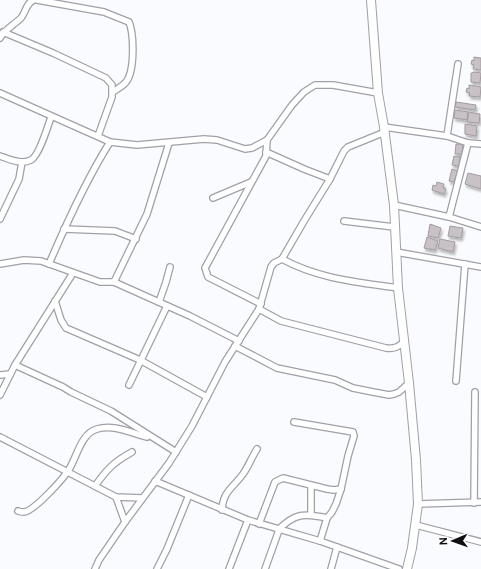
<svg xmlns="http://www.w3.org/2000/svg" width="481" height="569" font-family="Cabin,sans-serif">
	<style>
		.building { fill: #c8c1c6; stroke: #a29ba0; filter: url(#shadow) }
		.lines { fill: none; stroke-linecap: round; stroke-linejoin: round }
		.street-casing { stroke: #9fa1a8; stroke-width: 8 }
		.secondary-casing { stroke: #9fa1a8; stroke-width: 10 }
		.street { stroke: #fff; stroke-width: 5.5 }
		.secondary { stroke: #fff; stroke-width: 8 }
	</style>
	<defs>
		<filter id="shadow"><feDropShadow dx="1.5" dy="3" stdDeviation="1" flood-color="#0004"/></filter>
	</defs>
	<rect width="100%" height="100%" fill="#fafbfe"/>
	<g class="building">
		<polygon points="474,57 481,58 481,70 473,69 474,65 471,64 472,60 474,61"/>
		<polygon points="473,72 481,73 480,83 471,82 471,73 472,73"/>
		<polygon points="469,85 481,87 480,97 469,96 470,93 466,92 467,88 469,89"/>
		<polygon points="456,102 476,105 475,110 455,107"/>
		<polygon points="455,110 468,112 467,120 454,118"/>
		<polygon points="469,112 480,114 479,123 467,122"/>
		<polygon points="465,124 477,126 476,136 465,134"/>
		<polygon points="456,144 463,144 462,154 455,154"/>
		<polygon points="454,156 460,157 459,166 452,165"/>
		<polygon points="452,169 458,171 454,182 449,181"/>
		<polygon points="468,173 481,176 481,189 465,184"/>
		<polygon points="437,182 444,184 443,188 446,189 444,194 432,190 433,185 436,186"/>
		<polygon points="430,224 441,228 438,238 428,236"/>
		<polygon points="450,226 463,228 461,238 448,236"/>
		<polygon points="427,237 438,241 435,250 424,248"/>
		<polygon points="440,239 455,242 453,252 438,248"/>
	</g>
	<g class="lines">
		<g class="street-casing">
			<g id="street">
				<path d="M37,0L104,12L129,22C134,34 135,71 126,82C123,86 117,89 113,92"/>
				<polyline points="3,32 53,53 106,78 112,85 112,97 98,136"/>
				<path d="M0,38C5,29 14,25 21,18C26,12 26,3 34,0"/>
				<polyline points="0,93 110,142 137,145 204,139 217,140 245,149 252,148 267,140 292,105 304,92 315,85 333,85 378,93"/>
				<polyline points="384,127 447,136 468,143 481,144"/>
				<polyline points="447,136 458,64"/>
				<polyline points="266,152 304,169 330,179"/>
				<path d="M0,156C9,159 21,165 31,160C39,156 48,126 51,117"/>
				<polyline points="213,198 251,182"/>
				<polyline points="394,205 449,217 481,227"/>
				<polyline points="449,217 468,143"/>
				<polyline points="0,219 19,179 22,162"/>
				<polyline points="344,221 394,227"/>
				<polyline points="64,229 115,231 136,239"/>
				<polyline points="396,252 481,267"/>
				<path d="M282,259C319,279 357,282 398,288"/>
				<polyline points="0,264 24,260 41,261 100,282 114,282 190,316 239,341"/>
				<path d="M49,264C67,222 86,180 110,142"/>
				<polyline points="114,282 147,214 169,143"/>
				<polyline points="55,301 61,320 66,328 140,360 207,397"/>
				<polyline points="159,302 166,282 170,267"/>
				<polyline points="261,304 208,277 205,268 266,156 267,140"/>
				<path d="M259,309L281,321L386,348C395,349 398,347 405,341"/>
				<polyline points="235,346 277,368 335,380 353,388 373,392 389,395 394,394 399,392 409,383"/>
				<polyline points="15,365 63,387 71,392 111,411 176,452"/>
				<polyline points="0,375 10,374"/>
				<polyline points="456,381 465,264"/>
				<polyline points="129,385 167,306"/>
				<polyline points="0,395 15,365 73,273"/>
				<polyline points="294,422 353,432 354,436 348,456 341,489 336,504 332,512 327,518 320,541"/>
				<polyline points="0,437 116,497 142,498"/>
				<polyline points="155,481 248,520 320,541 399,569"/>
				<path d="M95,486C107,469 114,462 132,452"/>
				<polyline points="116,497 125,522"/>
				<polyline points="474,503 475,392"/>
				<polyline points="418,504 481,502"/>
				<path d="M222,510C223,491 233,488 243,474C248,467 252,457 257,449"/>
				<path d="M18,511C20,512 22,512 24,512C34,511 62,480 68,471C77,458 80,434 97,429C114,424 131,433 147,437"/>
				<polyline points="311,515 311,486"/>
				<polyline points="259,524 275,482 283,478 327,489 334,490 341,489"/>
				<polyline points="416,525 481,542"/>
				<path d="M278,530C295,513 304,513 327,518"/>
				<polyline points="95,569 99,560 125,522 169,463 192,426 225,362 259,309 271,267 274,263 282,259 304,221 330,179 344,151 348,147 385,132"/>
				<polyline points="157,569 167,549 189,495"/>
				<polyline points="229,569 248,520"/>
				<polyline points="265,569 279,530"/>
				<polyline points="331,569 337,547"/>
			</g>
		</g>
		<g class="secondary-casing">
			<polyline id="secondary" points="371,0 378,93 384,127 394,205 398,288 409,383 416,460 418,504 412,548 407,569"/>
		</g>
		<use href="#street" class="street"/>
		<use href="#secondary" class="secondary"/>
	</g>
	<g transform="translate(453 541) rotate(268)" stroke="#ffffff" stroke-width="3" paint-order="stroke">
	<path d="M0-3L7 15L0 10L-7 15Z" fill="#0f0f12"/>
	<text y="-6" font-size="11" font-weight="bold" text-anchor="middle" fill="#0f0f12">N</text>
	</g>
</svg>
